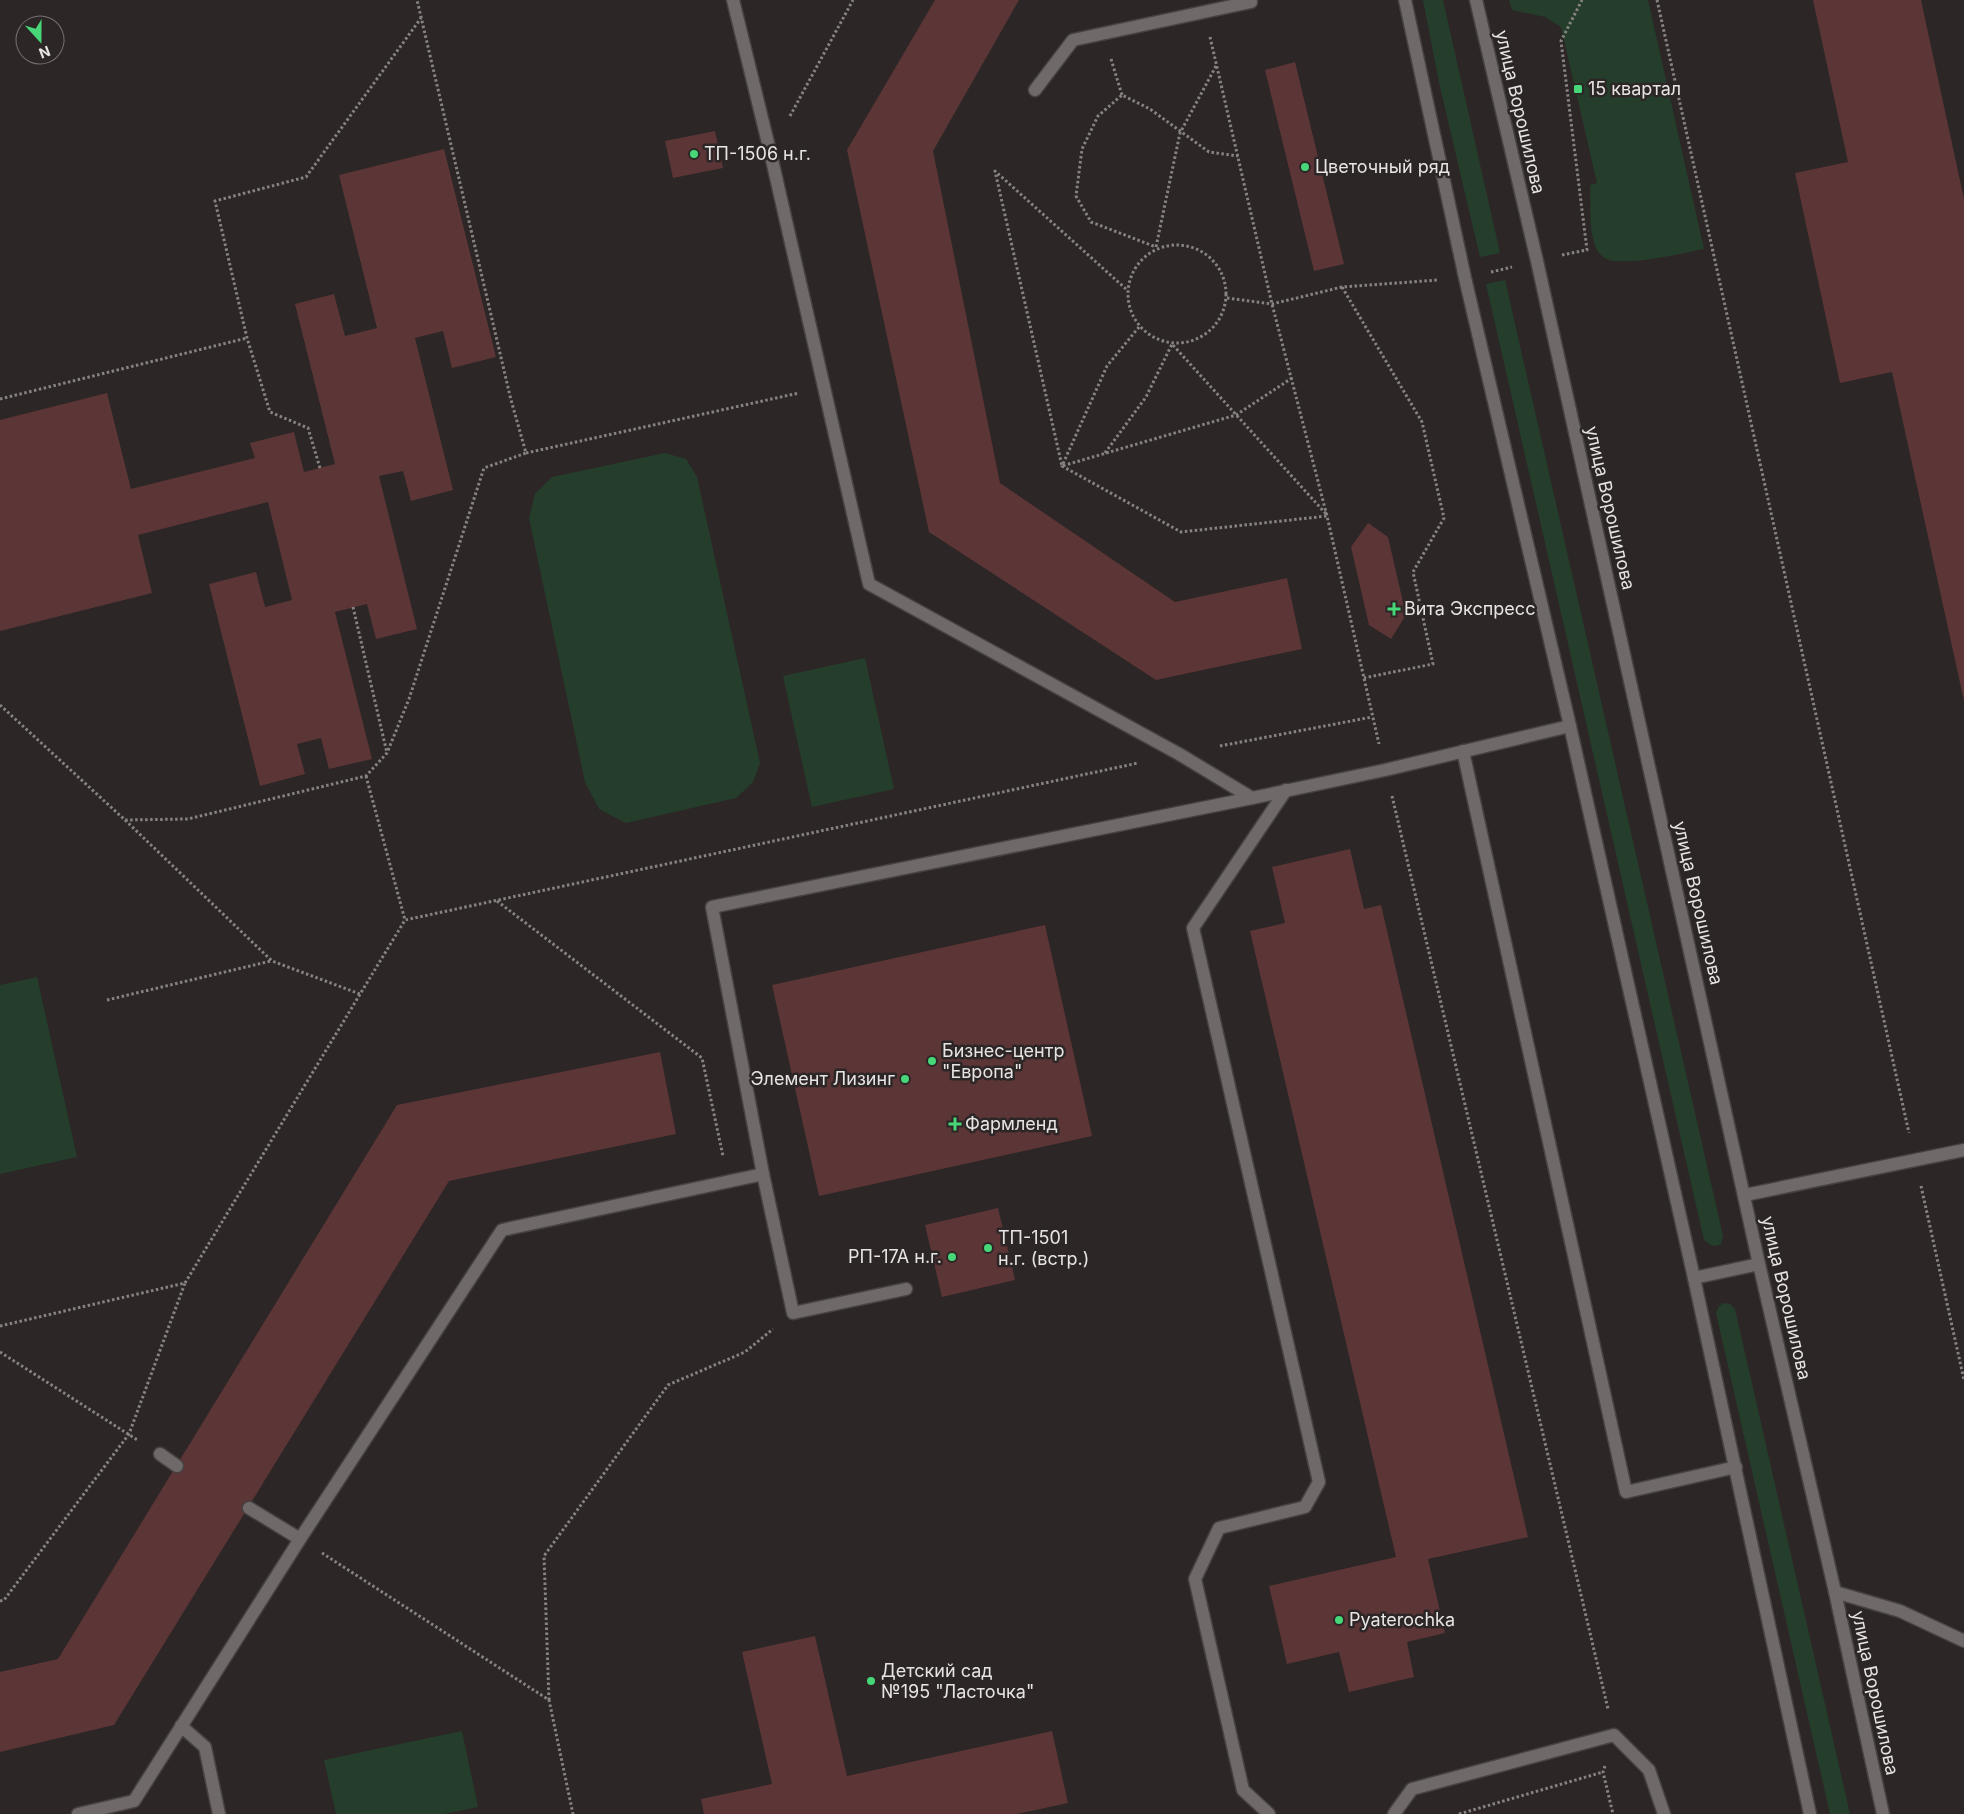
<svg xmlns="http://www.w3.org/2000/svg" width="1964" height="1814" font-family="Inter,sans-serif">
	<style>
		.green { fill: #253e2b }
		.building { fill: #5c3536 }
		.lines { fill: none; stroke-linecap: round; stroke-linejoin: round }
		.service-casing { stroke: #474242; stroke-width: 15 }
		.secondary-casing { stroke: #474242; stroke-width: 15 }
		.path { stroke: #888383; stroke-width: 3; stroke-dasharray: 2.5 2.5; stroke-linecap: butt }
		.service { stroke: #706969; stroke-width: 12 }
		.secondary { stroke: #706969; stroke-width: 12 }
		.poi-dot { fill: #47d779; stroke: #2c2626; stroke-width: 2 }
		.labels { text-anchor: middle; stroke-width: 5; stroke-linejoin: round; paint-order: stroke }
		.poi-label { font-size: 18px; fill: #e8e4e4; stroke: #2c2626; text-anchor: start }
		.street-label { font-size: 18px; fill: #e8e4e4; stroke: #2c2626 }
	</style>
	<rect width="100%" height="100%" fill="#2c2626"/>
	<g class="green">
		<polygon points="1423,0 1443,0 1500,253 1480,257 1440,87"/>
		<path d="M1509,0H1648L1704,249C1678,254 1642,263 1616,261C1608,261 1601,257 1597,250C1588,232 1591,205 1590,185L1597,183L1561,27L1545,17L1512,10Z"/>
		<path d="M1505,280L1723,1236L1721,1244C1713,1248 1710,1245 1704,1240L1486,284Z"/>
		<polygon points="665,453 686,459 697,477 760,763 753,782 736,798 626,823 599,809 585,782 529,518 535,494 552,477"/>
		<polygon points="865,658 894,789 812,807 783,676"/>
		<polygon points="37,977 77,1157 0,1174 0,985"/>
		<polygon points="1724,1303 1730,1304 1735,1309 1850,1814 1830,1814 1716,1313 1719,1306"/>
		<polygon points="462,1731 478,1807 444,1814 336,1814 324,1760"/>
	</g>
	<g class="building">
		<polygon points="935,0 1019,0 933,151 1000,483 1175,602 1287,578 1302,649 1156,680 929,532 847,150"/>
		<polygon points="1813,0 1921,0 1964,199 1964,701 1892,372 1840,383 1795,173 1848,162"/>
		<polygon points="1295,62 1344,264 1314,271 1265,70"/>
		<polygon points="715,131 723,168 673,178 665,141"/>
		<polygon points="444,149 496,357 452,368 443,331 415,338 453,490 411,501 403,471 379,476 417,629 376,639 367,604 335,612 372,759 329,769 321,738 297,744 305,774 260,786 209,584 256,572 265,607 292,600 268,502 138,535 152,593 0,631 0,420 107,393 131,489 255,458 250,443 294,432 304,472 335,464 295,304 334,294 345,336 377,328 339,175"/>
		<polygon points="1368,523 1388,537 1406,615 1391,639 1369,625 1351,547"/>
		<polygon points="1350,849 1364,909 1381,905 1528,1537 1428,1559 1445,1633 1407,1642 1414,1677 1349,1692 1339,1652 1287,1664 1269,1586 1396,1557 1250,931 1285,923 1272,867"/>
		<polygon points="1045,925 1092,1136 819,1196 772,985"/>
		<polygon points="660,1052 676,1134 449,1181 114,1725 0,1752 0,1672 58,1659 397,1105"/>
		<polygon points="998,1208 1015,1280 942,1297 925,1225"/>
		<polygon points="815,1636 847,1776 1052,1731 1068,1803 1017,1814 704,1814 701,1799 772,1784 742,1652"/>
	</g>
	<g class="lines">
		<g class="service-casing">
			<g id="service">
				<polyline points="733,0 770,151 869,584 1179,754 1252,798"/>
				<polyline points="1035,90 1073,40 1251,2"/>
				<polyline points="1463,751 1626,1492 1736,1467"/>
				<polyline points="763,1174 793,1313 906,1289"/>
				<polyline points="1745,1195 1964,1150"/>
				<polyline points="160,1454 177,1466"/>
				<polyline points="249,1508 300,1539"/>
				<polyline points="1835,1592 1900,1611 1964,1641"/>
				<polyline points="181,1726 205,1747 219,1814"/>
				<polyline points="78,1814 134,1801 300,1539 502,1230 763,1174 712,907 1252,798 1385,770 1570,726"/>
				<polyline points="1269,1814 1243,1790 1195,1579 1219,1528 1305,1507 1319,1482 1193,928 1286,790"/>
				<polyline points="1394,1814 1412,1789 1614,1735 1649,1770 1664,1814"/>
			</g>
		</g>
		<g class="secondary-casing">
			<g id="secondary">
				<polyline points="1405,0 1465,278 1570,726 1694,1278 1810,1814"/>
				<polyline points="1476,0 1537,261 1759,1264 1835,1592 1883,1814"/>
				<polyline points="1694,1278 1759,1264"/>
			</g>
		</g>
		<g class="path">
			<polyline points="1657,0 1909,1133"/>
			<polyline points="1210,37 1272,304 1327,516 1379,744"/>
			<polyline points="1111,59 1122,95"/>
			<polyline points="1216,66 1180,133 1156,247 1091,222 1076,196 1082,149 1098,116 1122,95 1150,109 1209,152 1238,156"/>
			<polyline points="790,116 853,0"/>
			<circle cx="1177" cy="294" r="49"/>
			<polyline points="1562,255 1587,250 1561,41 1582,0"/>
			<polyline points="1491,272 1512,267"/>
			<polyline points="1342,287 1422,422 1444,518 1413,572 1433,664 1364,678"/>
			<polyline points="1126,289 995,171 1062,466 1236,415 1292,378"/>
			<polyline points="1227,298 1272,304 1342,287 1438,280"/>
			<polyline points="1139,327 1107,366 1062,466 1181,532 1327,516"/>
			<polyline points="0,399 247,338"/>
			<polyline points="526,453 799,393"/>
			<polyline points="1105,453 1146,397 1172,344 1327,515"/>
			<polyline points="320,468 308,428 270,412 247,338 215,201 306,177 421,18"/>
			<polyline points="353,607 387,753"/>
			<polyline points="0,705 125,820 188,819 366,776 387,753 409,699 484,468 526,453 511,400 417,0"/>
			<polyline points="1220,746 1372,717"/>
			<polyline points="366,776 405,920"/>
			<polyline points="1392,796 1608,1709"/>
			<polyline points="125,820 272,961 360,994"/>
			<polyline points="497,901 702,1058 723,1156"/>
			<polyline points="107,1000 271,961"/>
			<polyline points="1921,1186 1964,1380"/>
			<polyline points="0,1326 185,1283 405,920 1138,763"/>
			<polyline points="0,1352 139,1441"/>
			<polyline points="322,1553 549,1700 573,1814"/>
			<polyline points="0,1601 4,1600 129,1434 185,1283"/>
			<polyline points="549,1700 544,1556 668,1385 745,1352 773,1329"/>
			<polyline points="1605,1766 1603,1772 1613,1814"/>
			<polyline points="1459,1814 1603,1772"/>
		</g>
		<use href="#service" class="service"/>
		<use href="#secondary" class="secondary"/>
	</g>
	<g class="poi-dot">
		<rect x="1573" y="84" width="10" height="10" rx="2.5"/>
		<circle cx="694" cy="154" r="5"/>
		<circle cx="1305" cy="167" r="5"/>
		<path d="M1391.5 601.5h5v5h5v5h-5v5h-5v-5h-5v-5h5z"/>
		<circle cx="932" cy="1061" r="5"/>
		<circle cx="905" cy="1079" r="5"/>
		<path d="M952.5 1116.5h5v5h5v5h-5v5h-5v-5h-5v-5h5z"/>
		<circle cx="988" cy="1248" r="5"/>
		<circle cx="952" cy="1257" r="5"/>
		<circle cx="1339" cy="1620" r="5"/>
		<circle cx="871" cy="1681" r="5"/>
	</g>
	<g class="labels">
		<g class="poi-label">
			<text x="1588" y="95">15 квартал</text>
			<text x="704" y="160">ТП-1506 н.г.</text>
			<text x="1315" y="173">Цветочный ряд</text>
			<text x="1404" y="615">Вита Экспресс</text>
			<text x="942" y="1057">Бизнес-центр<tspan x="942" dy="21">"Европа"</tspan></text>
			<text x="895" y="1085" text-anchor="end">Элемент Лизинг</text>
			<text x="965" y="1130">Фармленд</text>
			<text x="998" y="1244">ТП-1501<tspan x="998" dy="21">н.г. (встр.)</tspan></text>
			<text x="942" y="1263" text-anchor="end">РП-17А н.г.</text>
			<text x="1349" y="1626">Pyaterochka</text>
			<text x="881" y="1677">Детский сад<tspan x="881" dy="21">№195 "Ласточка"</tspan></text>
		</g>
		<g class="street-label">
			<text transform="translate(1520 112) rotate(77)" y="6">улица Ворошилова</text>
			<text transform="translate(1610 508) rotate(77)" y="6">улица Ворошилова</text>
			<text transform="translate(1698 903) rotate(77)" y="6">улица Ворошилова</text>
			<text transform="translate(1786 1298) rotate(77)" y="6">улица Ворошилова</text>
			<text transform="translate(1875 1693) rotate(78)" y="6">улица Ворошилова</text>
		</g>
	</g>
	<g transform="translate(40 40) rotate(159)"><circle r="24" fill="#2c2626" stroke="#777272"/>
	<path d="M0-4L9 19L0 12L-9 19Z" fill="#47d779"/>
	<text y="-8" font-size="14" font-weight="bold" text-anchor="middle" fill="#e8e4e4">N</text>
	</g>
</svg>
